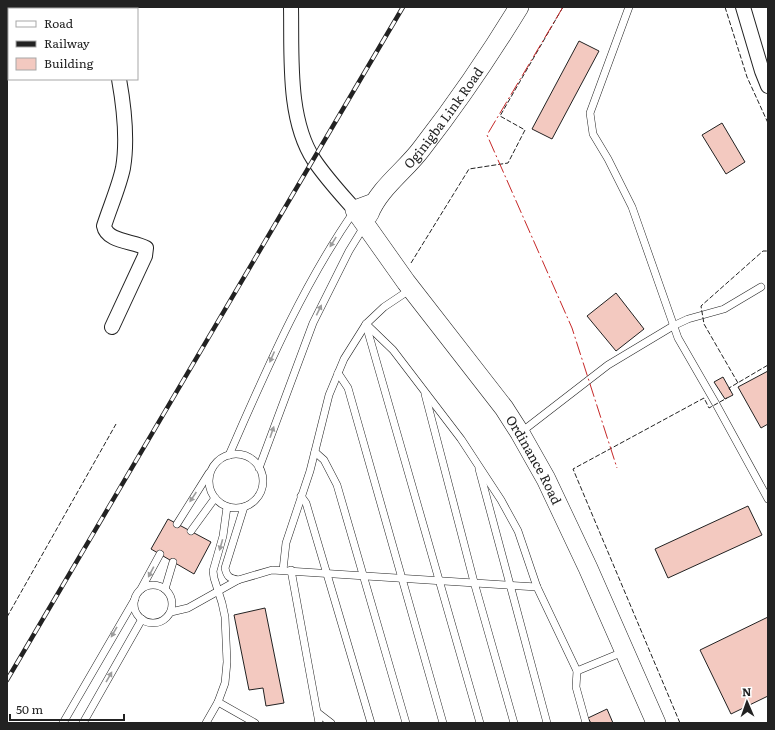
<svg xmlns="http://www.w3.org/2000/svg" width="775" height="730" font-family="Literata,serif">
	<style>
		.building { fill: #f3c9c0; stroke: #222 }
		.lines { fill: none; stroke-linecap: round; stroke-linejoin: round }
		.lane-casing { stroke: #222; stroke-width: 8 }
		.street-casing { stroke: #222; stroke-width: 16 }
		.secondary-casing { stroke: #222; stroke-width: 20 }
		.lane { stroke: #fff; stroke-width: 7 }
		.street { stroke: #fff; stroke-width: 14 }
		.secondary { stroke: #fff; stroke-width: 19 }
		.rail-casing { stroke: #222; stroke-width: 4.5 }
		.rail { stroke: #fff; stroke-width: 3; stroke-dasharray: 9; stroke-linecap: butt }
		.fence { stroke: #222; stroke-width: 1; stroke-dasharray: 5 2; stroke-linecap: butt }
		.power { stroke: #c62828; stroke-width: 1; stroke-dasharray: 14 3 2 3; stroke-linecap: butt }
		.oneway { fill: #9c9c9c }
		.labels { text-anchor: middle; stroke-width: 3; stroke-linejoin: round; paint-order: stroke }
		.street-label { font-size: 13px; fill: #222; stroke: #fff }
	</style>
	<rect width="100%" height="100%" fill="#fff"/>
	<g class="building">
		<polygon points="579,41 599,51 552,139 532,129"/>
		<polygon points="722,123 745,162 726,174 702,135"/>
		<polygon points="616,293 644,329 616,351 587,316"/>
		<polygon points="768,371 768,424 761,428 738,387"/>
		<polygon points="723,377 733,395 725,399 714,382"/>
		<polygon points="748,506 762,535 668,578 655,549"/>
		<polygon points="168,519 211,542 194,574 151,549"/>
		<polygon points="265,608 284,703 266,706 263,688 249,690 234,615"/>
		<polygon points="768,617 768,696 731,714 700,650"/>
		<polygon points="607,709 613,723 591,723 588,718"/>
	</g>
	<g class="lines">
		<g class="lane-casing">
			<g id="lane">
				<polyline points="629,7 590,113 593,134 608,159 632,207 678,338 716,404 768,499"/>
				<polyline points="366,324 393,350 461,439 501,500 518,531 537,587 577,671 576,687 586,723"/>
				<polyline points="366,325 480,723"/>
				<polyline points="338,373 348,388 443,723"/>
				<polyline points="425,394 474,582 514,723"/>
				<polyline points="520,433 608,365 673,326 688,319 724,309 761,287"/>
				<polyline points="315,452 324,460 337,485 406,723"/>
				<circle cx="236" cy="481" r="27"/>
				<path d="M229,455C266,371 302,286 355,210"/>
				<polyline points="259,468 313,323 349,251 365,225"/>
				<polyline points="479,469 547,723"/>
				<polyline points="301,496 306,503 371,723"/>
				<polyline points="177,524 209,473"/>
				<polyline points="191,531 215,498"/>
				<polyline points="283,570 286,543 310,471 329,395 344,359 366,324 384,307 411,289"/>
				<polyline points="291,570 319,723"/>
				<path d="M238,580C229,578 227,577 225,568L244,507"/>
				<circle cx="153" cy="604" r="19"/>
				<polyline points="141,589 160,554"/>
				<polyline points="165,589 173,562"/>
				<polyline points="171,612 188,608 238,580 272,570 537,587"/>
				<polyline points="577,671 623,652"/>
				<polyline points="218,702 255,723"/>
				<polyline points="318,713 331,723"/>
				<polyline points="63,723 135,599"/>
				<polyline points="83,723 142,619"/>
				<polyline points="206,723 218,702 225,683 227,662 225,617 222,603 214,578 213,571 223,536 227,507"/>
			</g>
		</g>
		<g class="street-casing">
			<g id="street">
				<polyline points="107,7 107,9"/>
				<path d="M291,7C292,55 287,119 314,160C326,178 341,194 355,210"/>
				<polyline points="743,7 762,71 768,86"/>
				<path d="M112,327L145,256L146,248C134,241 107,242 104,226C110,207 119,187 123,168C128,139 124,107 119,79"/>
			</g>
		</g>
		<g class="secondary-casing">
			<g id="secondary">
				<path id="s1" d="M374,203L355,210L406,282L504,408L520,433L546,479L588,568L656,723"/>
				<path id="s2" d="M369,214C379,188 406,170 422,148C457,103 489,56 519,7"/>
			</g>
		</g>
		<use href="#lane" class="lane"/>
		<use href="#street" class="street"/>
		<use href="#secondary" class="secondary"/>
		<g class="rail-casing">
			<polyline id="rail" points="7,680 403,7"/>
		</g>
		<use href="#rail" class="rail"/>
		<g class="fence">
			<polyline points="725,7 747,77 768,123"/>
			<polyline points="411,263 469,169 508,163 525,130 500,116 563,7"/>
			<polyline points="738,383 704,324 701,306 763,251 768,251"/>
			<polyline points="730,390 729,388 768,365"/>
			<polyline points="7,617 116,424"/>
			<polyline points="680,723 573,469 704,398 709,408 727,398"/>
		</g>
		<polyline class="power" points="563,7 487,135 572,328 617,468"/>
	</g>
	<defs><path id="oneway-solid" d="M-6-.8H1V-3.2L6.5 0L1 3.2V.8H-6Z"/></defs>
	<g class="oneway">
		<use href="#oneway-solid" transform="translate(333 242) rotate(122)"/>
		<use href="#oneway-solid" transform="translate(319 310) rotate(-64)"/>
		<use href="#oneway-solid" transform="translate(272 357) rotate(114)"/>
		<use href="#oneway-solid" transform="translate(272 432) rotate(-71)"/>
		<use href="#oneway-solid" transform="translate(193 497) rotate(124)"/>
		<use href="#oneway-solid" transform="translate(221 545) rotate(106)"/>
		<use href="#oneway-solid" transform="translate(151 572) rotate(118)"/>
		<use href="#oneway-solid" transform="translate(114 632) rotate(120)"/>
		<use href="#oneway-solid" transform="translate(109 677) rotate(-60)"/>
	</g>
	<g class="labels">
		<g class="street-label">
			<text dy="5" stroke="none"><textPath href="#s2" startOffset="122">Oginigba Link Road</textPath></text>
			<text dy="5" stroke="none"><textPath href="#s1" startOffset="328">Ordinance Road</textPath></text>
		</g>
	</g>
	<rect width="775" height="730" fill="none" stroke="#222222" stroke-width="16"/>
	<rect x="8" y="8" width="130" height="72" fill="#ffffff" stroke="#a7a7a7"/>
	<rect x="16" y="21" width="20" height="6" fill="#ffffff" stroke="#a7a7a7"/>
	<text x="44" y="28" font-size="12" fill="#222222">Road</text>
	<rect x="16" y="41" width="20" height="6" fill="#222222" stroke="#a7a7a7"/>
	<text x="44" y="48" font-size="12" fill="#222222">Railway</text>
	<rect x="16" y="58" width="20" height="12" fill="#f3c9c0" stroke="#a7a7a7"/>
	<text x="44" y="68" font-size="12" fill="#222222">Building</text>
	<g transform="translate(747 702) rotate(358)" stroke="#ffffff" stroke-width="3" paint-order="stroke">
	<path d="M0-3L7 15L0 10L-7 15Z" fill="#222222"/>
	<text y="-6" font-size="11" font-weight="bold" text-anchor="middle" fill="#222222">N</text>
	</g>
	<path d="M10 714v6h114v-6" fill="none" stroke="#222222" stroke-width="2"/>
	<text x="16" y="714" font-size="12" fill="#222222" stroke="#ffffff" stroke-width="3" paint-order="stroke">50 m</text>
</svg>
